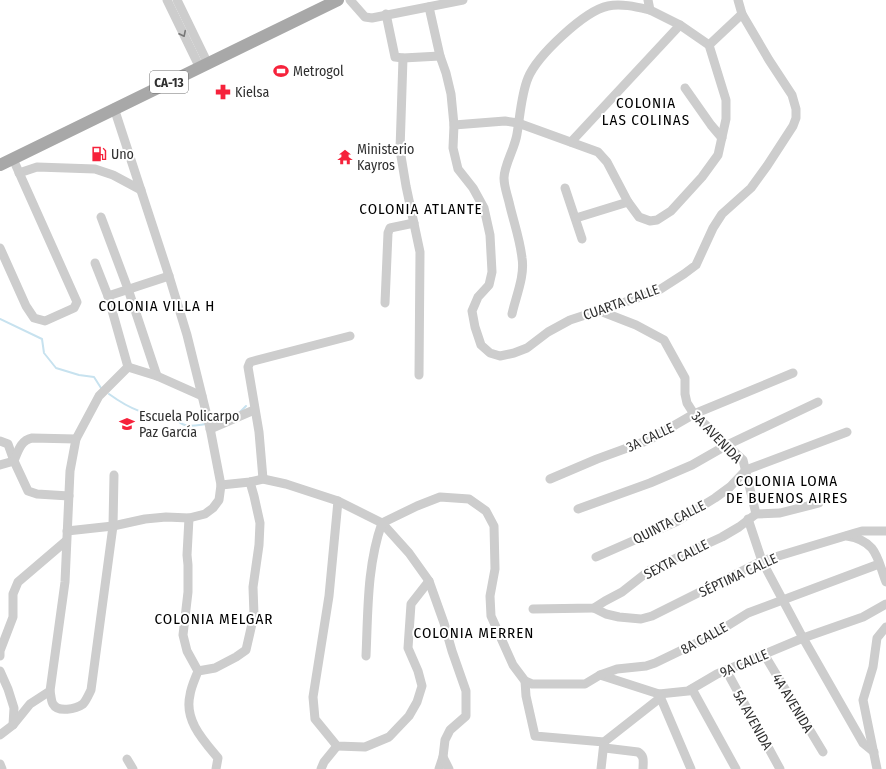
<svg xmlns="http://www.w3.org/2000/svg" width="886" height="769" font-family="'Fira Sans Condensed',sans-serif">
	<style>
		.lines { fill: none; stroke-linecap: round; stroke-linejoin: round }
		.stream { stroke: #c7e2ef; stroke-width: 2 }
		.minor { stroke: #cdcdcd; stroke-width: 9 }
		.major { stroke: #a8a8a8; stroke-width: 12 }
		.oneway { stroke: #777 }
		.labels { text-anchor: middle; stroke-width: 4; stroke-linejoin: round; paint-order: stroke }
		.shield { fill: #fff; stroke: #6e6e6e; stroke-width: 1 }
		.shield-label { font-size: 13px; font-weight: bold; fill: #303030 }
		.poi-label { font-size: 14px; fill: #303030; stroke: #fff; text-anchor: start }
		.street-label { font-size: 14px; fill: #303030; stroke: #fff }
		.neighbourhood-label { font-size: 15px; letter-spacing: 1px; fill: #000; stroke: #fff }
	</style>
	<rect width="100%" height="100%" fill="#fff"/>
	<g class="lines">
		<g class="stream">
			<polyline points="0,319 42,339 44,353 56,368 79,375 94,377 101,388"/>
			<path d="M109,394C131,410 147,416 174,417C184,429 192,426 206,424"/>
			<polyline points="240,412 246,406"/>
		</g>
		<g class="minor">
			<polyline points="167,0 200,68"/>
			<polyline points="177,0 208,64"/>
			<polyline points="350,0 365,17 372,18 463,0"/>
			<polyline points="429,7 440,56 446,73 451,94 454,125 453,148 458,169 473,188 484,208 490,235 492,272 489,285 478,297 472,311 475,327 481,345 490,353 500,356 514,353 527,348 548,332 570,320 656,292 684,274 696,265 713,228 722,214 751,188 767,166 793,126 796,118 796,109 792,95 769,60 742,14 738,0"/>
			<polyline points="386,14 395,57 403,58 440,56"/>
			<polyline points="709,45 742,14"/>
			<polyline points="403,58 400,150 406,186 420,252 419,375"/>
			<polyline points="685,88 711,125 722,138"/>
			<polyline points="454,125 505,121 518,123 598,152 607,162 628,202 639,217 650,221 657,220 671,211 702,177 718,155 726,119 726,100 709,45 680,25 650,10 648,0"/>
			<polyline points="571,142 680,25"/>
			<polyline points="19,173 37,167 95,169 113,175 141,190"/>
			<polyline points="565,188 582,239"/>
			<polyline points="101,217 128,289 157,376"/>
			<polyline points="576,218 628,202"/>
			<polyline points="0,248 26,306 34,318 45,321 74,308 77,302 13,159"/>
			<polyline points="95,263 108,296 128,367"/>
			<polyline points="108,296 169,276"/>
			<polyline points="385,303 388,233 390,228 414,223"/>
			<polyline points="600,311 636,325 664,340 685,378 685,394 687,403 694,414 743,460 756,514"/>
			<path d="M512,314C516,296 525,276 522,258C520,239 513,220 509,202C507,194 504,186 504,178C504,165 515,148 517,134C520,117 521,95 528,78C537,56 584,11 608,6C621,3 637,7 650,10"/>
			<polyline points="128,367 157,376 202,396"/>
			<polyline points="210,429 254,410"/>
			<polyline points="0,441 8,444 14,461 28,491 37,494 69,496"/>
			<path d="M0,465L14,461C18,451 21,440 32,438L76,439"/>
			<polyline points="263,479 259,432 248,367 250,362 350,336"/>
			<polyline points="550,479 597,459 649,440 694,414 793,373"/>
			<polyline points="221,485 250,482 263,479 286,484 338,501 382,523 409,553 429,581 444,623 452,651 466,691 466,716 450,730 445,740 443,757 439,769"/>
			<polyline points="338,501 329,596 313,697 315,719 337,746 365,747 389,737 409,716 417,702 422,686 418,671 408,648 411,604 429,581"/>
			<polyline points="578,509 650,483 692,465 727,445 818,402"/>
			<path d="M189,518L187,555L188,565V592L183,635L187,651L198,671C195,679 191,687 190,695C184,720 203,740 218,758L216,769"/>
			<polyline points="748,519 762,561 803,638 863,743 874,752"/>
			<polyline points="67,531 113,526 145,519 166,517 189,518 205,514 213,508 219,500 221,485 210,428 187,335 169,276 114,108"/>
			<path d="M847,536C877,541 877,558 886,582"/>
			<polyline points="596,557 676,522 715,498 730,487 746,470 847,432"/>
			<polyline points="594,608 606,614 619,617 641,619 652,616 762,561 855,533 862,531 886,531"/>
			<polyline points="533,609 594,608 605,601 622,592 650,570 722,537 739,527 756,514 780,513 819,503"/>
			<polyline points="764,654 823,752"/>
			<polyline points="0,656 0,651 13,617 13,594 18,582 66,541"/>
			<path d="M366,656C368,611 367,565 382,523L417,506L440,497L469,499L486,511L494,526L495,569L490,596L491,616L513,665L525,681L526,696L535,736L604,742L660,698"/>
			<polyline points="726,670 780,769"/>
			<polyline points="0,671 8,689 14,708 13,725"/>
			<polyline points="198,671 215,668 236,657 246,650 254,615 253,587 259,545 260,523 254,496 250,482"/>
			<polyline points="600,675 659,694 688,691 717,674 803,638 863,617 886,604"/>
			<polyline points="525,681 532,684 585,684 600,675 617,669 646,666 655,663 711,636 748,613 879,564"/>
			<polyline points="692,689 736,769"/>
			<path d="M50,691C51,695 51,701 53,704C58,713 76,709 83,704C86,701 89,694 91,690L113,526L114,475"/>
			<polyline points="659,694 691,769"/>
			<polyline points="0,735 13,725 30,704 50,691 65,582 70,471 76,439 99,396 128,367"/>
			<path d="M605,748L638,752C645,756 643,762 643,769"/>
			<polyline points="443,757 449,769"/>
			<polyline points="127,759 133,769"/>
			<polyline points="0,764 2,769"/>
			<polyline points="321,769 324,762 337,746"/>
			<polyline points="601,769 604,742"/>
			<polyline points="877,769 863,700 873,667 877,638 886,627"/>
		</g>
		<polyline class="major" points="0,165 338,0"/>
	</g>
	<defs><path id="oneway-chevron" d="M-2-3.5L2.5 0L-2 3.5" fill="none" stroke-width="1.6" stroke-linecap="round" stroke-linejoin="round"/></defs>
	<use class="oneway" href="#oneway-chevron" transform="translate(183 34) rotate(64)"/>
	<defs>
		<g id="stadium-bare" transform="scale(1.2)"><path d="M0-5a6.5 5 0 1 0 0 10a6.5 5 0 1 0 0-10ZM-3.5-1.8h7v3.6h-7Z" fill="#f6223b" stroke="#fff" stroke-width="2.5" paint-order="stroke"/></g>
		<g id="pharmacy-bare" transform="scale(1.2)"><path d="M-2-6h4v4h4v4h-4v4h-4v-4h-4v-4h4Z" fill="#f6223b" stroke="#fff" stroke-width="2.5" paint-order="stroke"/></g>
		<g id="fuel-bare" transform="scale(1.2)"><path d="M-5.5-6h7V0h2V4h1.3V-2.5L3-4.5l.8-.8L6-3V5H2.5V1h-1V6h-7ZM-4.2-4.7v3.2H.2V-4.7Z" fill="#f6223b" stroke="#fff" stroke-width="2.5" paint-order="stroke"/></g>
		<g id="temple-bare" transform="scale(1.2)"><path d="M0-6L5-2H3V0L6.5 2.5H4V6H1.5V3h-3V6H-4V2.5H-6.5L-3 0V-2H-5Z" fill="#f6223b" stroke="#fff" stroke-width="2.5" paint-order="stroke"/></g>
		<g id="school-bare" transform="scale(1.2)"><path d="M0-5L7-2L0 1L-7-2ZM-4 1L0 2.5L4 1V4Q0 6-4 4Z" fill="#f6223b" stroke="#fff" stroke-width="2.5" paint-order="stroke"/></g>
	</defs>
	<g fill-rule="evenodd">
		<use href="#stadium-bare" x="281" y="71"/>
		<use href="#pharmacy-bare" x="223" y="92"/>
		<use href="#fuel-bare" x="99" y="154"/>
		<use href="#temple-bare" x="345" y="157"/>
		<use href="#school-bare" x="127" y="424"/>
	</g>
	<g class="labels">
		<rect class="shield" x="150" y="71" width="38" height="22" rx="3"/>
		<g class="shield-label">
			<text x="169" y="87">CA-13</text>
		</g>
		<g class="poi-label">
			<text x="293" y="76">Metrogol</text>
			<text x="235" y="97">Kielsa</text>
			<text x="357" y="154">Ministerio<tspan x="357" dy="16">Kayros</tspan></text>
			<text x="111" y="159">Uno</text>
			<text x="139" y="421">Escuela Policarpo<tspan x="139" dy="16">Paz García</tspan></text>
		</g>
		<g class="street-label">
			<text transform="translate(621 302) rotate(-20)" y="5">CUARTA CALLE</text>
			<text transform="translate(650 437) rotate(-25)" y="5">3A CALLE</text>
			<text transform="translate(717 437) rotate(46)" y="5">3A AVENIDA</text>
			<text transform="translate(669 522) rotate(-27)" y="5">QUINTA CALLE</text>
			<text transform="translate(676 559) rotate(-27)" y="5">SEXTA CALLE</text>
			<text transform="translate(738 575) rotate(-25)" y="5">SÉPTIMA CALLE</text>
			<text transform="translate(704 638) rotate(-29)" y="5">8A CALLE</text>
			<text transform="translate(744 663) rotate(-23)" y="5">9A CALLE</text>
			<text transform="translate(793 703) rotate(59)" y="5">4A AVENIDA</text>
			<text transform="translate(753 720) rotate(61)" y="5">5A AVENIDA</text>
		</g>
		<g class="neighbourhood-label">
			<text x="646" y="108">COLONIA<tspan x="646" dy="17">LAS COLINAS</tspan></text>
			<text x="421" y="214">COLONIA ATLANTE</text>
			<text x="157" y="311">COLONIA VILLA H</text>
			<text x="787" y="486">COLONIA LOMA<tspan x="787" dy="17">DE BUENOS AIRES</tspan></text>
			<text x="214" y="624">COLONIA MELGAR</text>
			<text x="474" y="638">COLONIA MERREN</text>
		</g>
	</g>
</svg>
